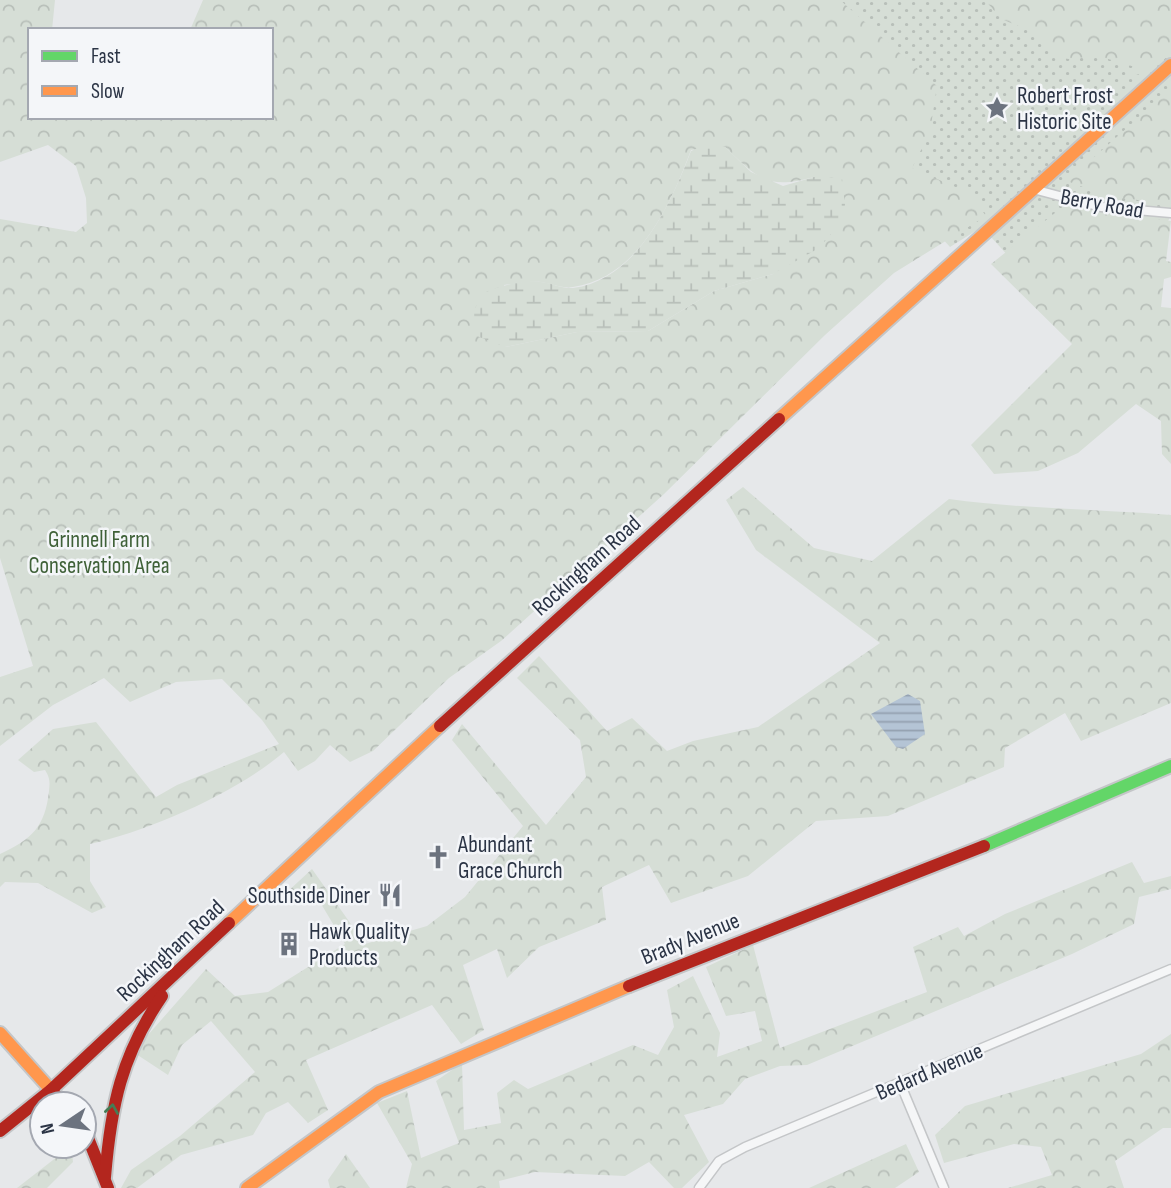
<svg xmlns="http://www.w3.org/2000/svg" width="1171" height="1188" font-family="'Sofia Sans Condensed',sans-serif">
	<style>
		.grass { fill: url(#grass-dots) }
		.forest { fill: url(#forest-crowns); fill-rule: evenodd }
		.wetland { fill: url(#wetland-marsh) }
		.water { fill: url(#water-rules) }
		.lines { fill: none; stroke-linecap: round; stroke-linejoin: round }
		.street-casing { stroke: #c4c6c8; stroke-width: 11 }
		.fast-casing { stroke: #c4c6c8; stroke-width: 16 }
		.slow-casing { stroke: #c4c6c8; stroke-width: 16 }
		.jam-casing { stroke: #c4c6c8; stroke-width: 16 }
		.street { stroke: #f5f6f7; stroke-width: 8 }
		.fast { stroke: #63d668; stroke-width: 12 }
		.slow { stroke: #ff974d; stroke-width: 12 }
		.jam { stroke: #b3261e; stroke-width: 12 }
		.oneway { stroke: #447d55 }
		.labels { text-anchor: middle; stroke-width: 5; stroke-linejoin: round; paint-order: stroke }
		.poi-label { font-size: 23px; fill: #2b3445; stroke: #f4f6f9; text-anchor: start }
		.street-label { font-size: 23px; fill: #2b3445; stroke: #f4f6f9 }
		.park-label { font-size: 23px; fill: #3f6138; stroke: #f4f6f9 }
	</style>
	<defs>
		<pattern id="grass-dots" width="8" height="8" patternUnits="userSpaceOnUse" patternTransform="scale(1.75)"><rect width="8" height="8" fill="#d6ded6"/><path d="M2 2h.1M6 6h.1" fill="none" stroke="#b8bfb9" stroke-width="1.8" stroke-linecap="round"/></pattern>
		<pattern id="forest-crowns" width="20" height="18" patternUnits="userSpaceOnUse" patternTransform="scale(1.75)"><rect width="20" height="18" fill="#d6ded6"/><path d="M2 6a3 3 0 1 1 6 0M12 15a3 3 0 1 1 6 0" fill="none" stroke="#b8bfb9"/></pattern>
		<pattern id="wetland-marsh" width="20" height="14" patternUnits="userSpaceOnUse" patternTransform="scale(1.75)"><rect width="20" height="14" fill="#d6ded6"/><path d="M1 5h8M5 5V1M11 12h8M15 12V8" fill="none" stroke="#b8bfb9"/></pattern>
		<pattern id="water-rules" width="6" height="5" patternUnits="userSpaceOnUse" patternTransform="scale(1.75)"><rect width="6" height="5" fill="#b4c4d5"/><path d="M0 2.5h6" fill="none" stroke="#93a0af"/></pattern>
	</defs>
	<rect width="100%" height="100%" fill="#e6e8ea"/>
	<polygon class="grass" points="724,0 1171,0 1171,215 1142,275 1076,331 982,227 950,247"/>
	<g class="forest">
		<path d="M0,0H55L52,30H30V117H271V30H190L203,0H840L937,86L930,132L912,168L969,193L986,216L894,273L825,335L664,494L501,641L449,678L373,751L350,762L330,745L315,761L298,771L284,752C236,793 151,830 90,844V881L106,907L92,913L38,883L5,882L0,887V854C32,839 45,827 49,791C50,782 50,778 45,770L34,772L18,760L53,729L96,722L156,797L177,785L279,744L262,720L222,679L176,682L130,702L104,678L53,705L0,746V677L33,666L0,558V219L76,232L87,223L86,198L76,166L48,145L0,162ZM725,147C758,179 768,190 814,177L773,274L714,291L648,331L577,332L505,347L504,285C516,284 529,281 541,282C552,284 564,289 573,287C638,278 671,204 691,150Z"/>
		<polygon points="985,0 1171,0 1171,53 1152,70 1136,75 1135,67 1098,56 1068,59 1052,53 1031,31 1001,19"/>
		<polygon points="1171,89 1171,205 1104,195 1067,181"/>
		<polygon points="1065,205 1171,221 1166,261 1171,262 1171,277 1164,279 1161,307 1171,308 1171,464 1162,454 1161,421 1136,404 1078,453 1038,471 994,474 971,445 1072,344 991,264"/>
		<path d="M743,487L814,548L872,561L949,499C1022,509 1097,509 1171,515V703L1081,741L1065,713L1005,748L1004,767L888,816L816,821L748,876L671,903L649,865L602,887L606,920L539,947L507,978L497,949L463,965L484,1030L461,1044L432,1005L306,1060L328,1110L308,1123L288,1102L266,1113L253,1135L181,1155L137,1188H121L131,1170L180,1136L255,1072L211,1021L182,1045L168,1075L133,1052L206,969L235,996L268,992L345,944L314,892L297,902L285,894L312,869L365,944L427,926L465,897L523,826L452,740L462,724L546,825L586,777L580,740L517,678L539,656L607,731L632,718L667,751L693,741L758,727L880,643L756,550L726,500Z"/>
		<polygon points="1132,862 1144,883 1171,876 1171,889 1139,897 1134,924 1072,954 807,1065 780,1066 745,1079 723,1104 684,1115 709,1162 682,1188 674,1188 649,1162 625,1176 535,1172 499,1181 500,1188 406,1188 412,1164 377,1103 407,1091 421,1158 459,1143 436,1081 462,1063 464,1130 501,1123 497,1093 514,1080 528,1089 633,1045 658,1055 674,1027 667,990 693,976 720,1033 717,1057 762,1041 755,1011 726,1016 706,967 753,945 780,1048 927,992 913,947 958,927 964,936 1005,914"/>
		<polygon points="1171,1034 1171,1128 1163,1128 1115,1161 1124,1188 1008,1188 1052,1175 1041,1147 1014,1144 944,1163 935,1135 965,1106 1141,1054"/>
		<polygon points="906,1144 919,1172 895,1188 809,1188"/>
		<polygon points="71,1146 73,1162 47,1188 17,1188"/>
		<polygon points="346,1154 370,1188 330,1188 328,1180"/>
	</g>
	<path class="wetland" d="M710,143L725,147L751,172L783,186L814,177L842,178L845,205L838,226L819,248L773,274L714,291L648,331L577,332L505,347L477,336L472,314L483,293C501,286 520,280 541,282C551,283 563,289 573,288C637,280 671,203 691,151Z"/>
	<polygon class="water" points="908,694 920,701 925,734 903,749 896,747 871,714"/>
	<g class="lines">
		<g class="street-casing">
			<g id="street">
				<polyline points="1033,189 1101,207 1171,213"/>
				<polyline points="900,1083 944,1188"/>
				<polyline points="699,1188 719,1161 745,1147 1171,969"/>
			</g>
		</g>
		<g class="fast-casing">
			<polyline id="fast" points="984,846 1171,766"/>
		</g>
		<g class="slow-casing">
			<g id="slow">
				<polyline points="779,419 1171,65"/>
				<polyline points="229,923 440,726"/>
				<polyline points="0,1033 51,1090"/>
				<polyline points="247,1188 379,1092 629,986"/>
			</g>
		</g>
		<g class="jam-casing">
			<g id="jam">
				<polyline points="440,726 779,419"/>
				<polyline points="629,986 984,846"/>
				<polyline points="51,1090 64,1104"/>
				<polyline points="84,1128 108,1188"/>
				<polyline points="0,1131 51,1090 229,923"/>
				<path d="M105,1177C111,1106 121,1056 162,996"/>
			</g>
		</g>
		<use href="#street" class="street"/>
		<use href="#fast" class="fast"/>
		<use href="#slow" class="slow"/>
		<use href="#jam" class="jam"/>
	</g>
	<defs><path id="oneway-chevron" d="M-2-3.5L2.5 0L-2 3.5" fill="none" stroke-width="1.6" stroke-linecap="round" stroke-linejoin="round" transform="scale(1.75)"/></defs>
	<use class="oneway" href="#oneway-chevron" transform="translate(112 1109) rotate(-81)"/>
	<defs>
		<g id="sight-bare" transform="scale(1.89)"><path d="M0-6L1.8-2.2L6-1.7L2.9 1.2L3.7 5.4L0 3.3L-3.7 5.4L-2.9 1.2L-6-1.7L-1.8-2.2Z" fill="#6c737f" stroke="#f4f6f9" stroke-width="2.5" paint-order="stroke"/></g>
		<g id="church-bare" transform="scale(1.89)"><path d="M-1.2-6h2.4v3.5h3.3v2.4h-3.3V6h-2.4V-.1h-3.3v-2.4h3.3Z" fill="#6c737f" stroke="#f4f6f9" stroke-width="2.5" paint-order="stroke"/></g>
		<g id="restaurant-bare" transform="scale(1.89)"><path d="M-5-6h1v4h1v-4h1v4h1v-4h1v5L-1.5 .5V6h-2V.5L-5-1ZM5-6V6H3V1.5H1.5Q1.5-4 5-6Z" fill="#6c737f" stroke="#f4f6f9" stroke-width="2.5" paint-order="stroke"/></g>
		<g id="building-bare" transform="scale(1.89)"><path d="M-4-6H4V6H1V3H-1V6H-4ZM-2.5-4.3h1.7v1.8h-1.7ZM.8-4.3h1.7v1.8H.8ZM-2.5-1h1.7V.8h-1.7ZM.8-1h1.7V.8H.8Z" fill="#6c737f" stroke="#f4f6f9" stroke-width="2.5" paint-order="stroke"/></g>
	</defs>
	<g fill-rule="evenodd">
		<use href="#sight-bare" x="997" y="108"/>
		<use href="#church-bare" x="438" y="857"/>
		<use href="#restaurant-bare" x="390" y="895"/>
		<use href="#building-bare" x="289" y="944"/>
	</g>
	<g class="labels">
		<g class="poi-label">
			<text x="1017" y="103">Robert Frost<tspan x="1017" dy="26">Historic Site</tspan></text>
			<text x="458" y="852">Abundant<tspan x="458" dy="26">Grace Church</tspan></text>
			<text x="370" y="903" text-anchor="end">Southside Diner</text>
			<text x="309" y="939">Hawk Quality<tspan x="309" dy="26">Products</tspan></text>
		</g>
		<g class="street-label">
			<text transform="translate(1102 203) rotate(10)" y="8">Berry Road</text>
			<text transform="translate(586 565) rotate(-42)" y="8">Rockingham Road</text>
			<text transform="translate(690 938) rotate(-22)" y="8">Brady Avenue</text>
			<text transform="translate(170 950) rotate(-43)" y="8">Rockingham Road</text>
			<text transform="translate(929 1071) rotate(-23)" y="8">Bedard Avenue</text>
		</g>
		<g class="park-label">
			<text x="99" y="547">Grinnell Farm<tspan x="99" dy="26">Conservation Area</tspan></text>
		</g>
	</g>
	<rect x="28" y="28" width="245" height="91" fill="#f4f6f9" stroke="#a4a8b1" stroke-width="2"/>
	<rect x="42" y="51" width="35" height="10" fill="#63d668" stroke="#a4a8b1" stroke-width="2"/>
	<text x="91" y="63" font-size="21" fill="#2b3445">Fast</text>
	<rect x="42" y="86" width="35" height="10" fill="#ff974d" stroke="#a4a8b1" stroke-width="2"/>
	<text x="91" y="98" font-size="21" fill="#2b3445">Slow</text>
	<g transform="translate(63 1125) rotate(257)"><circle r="33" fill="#f4f6f9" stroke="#a4a8b1" stroke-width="2"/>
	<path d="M0-5L12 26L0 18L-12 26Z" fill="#6c737f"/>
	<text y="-10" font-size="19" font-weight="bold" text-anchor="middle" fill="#2b3445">N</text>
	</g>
</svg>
